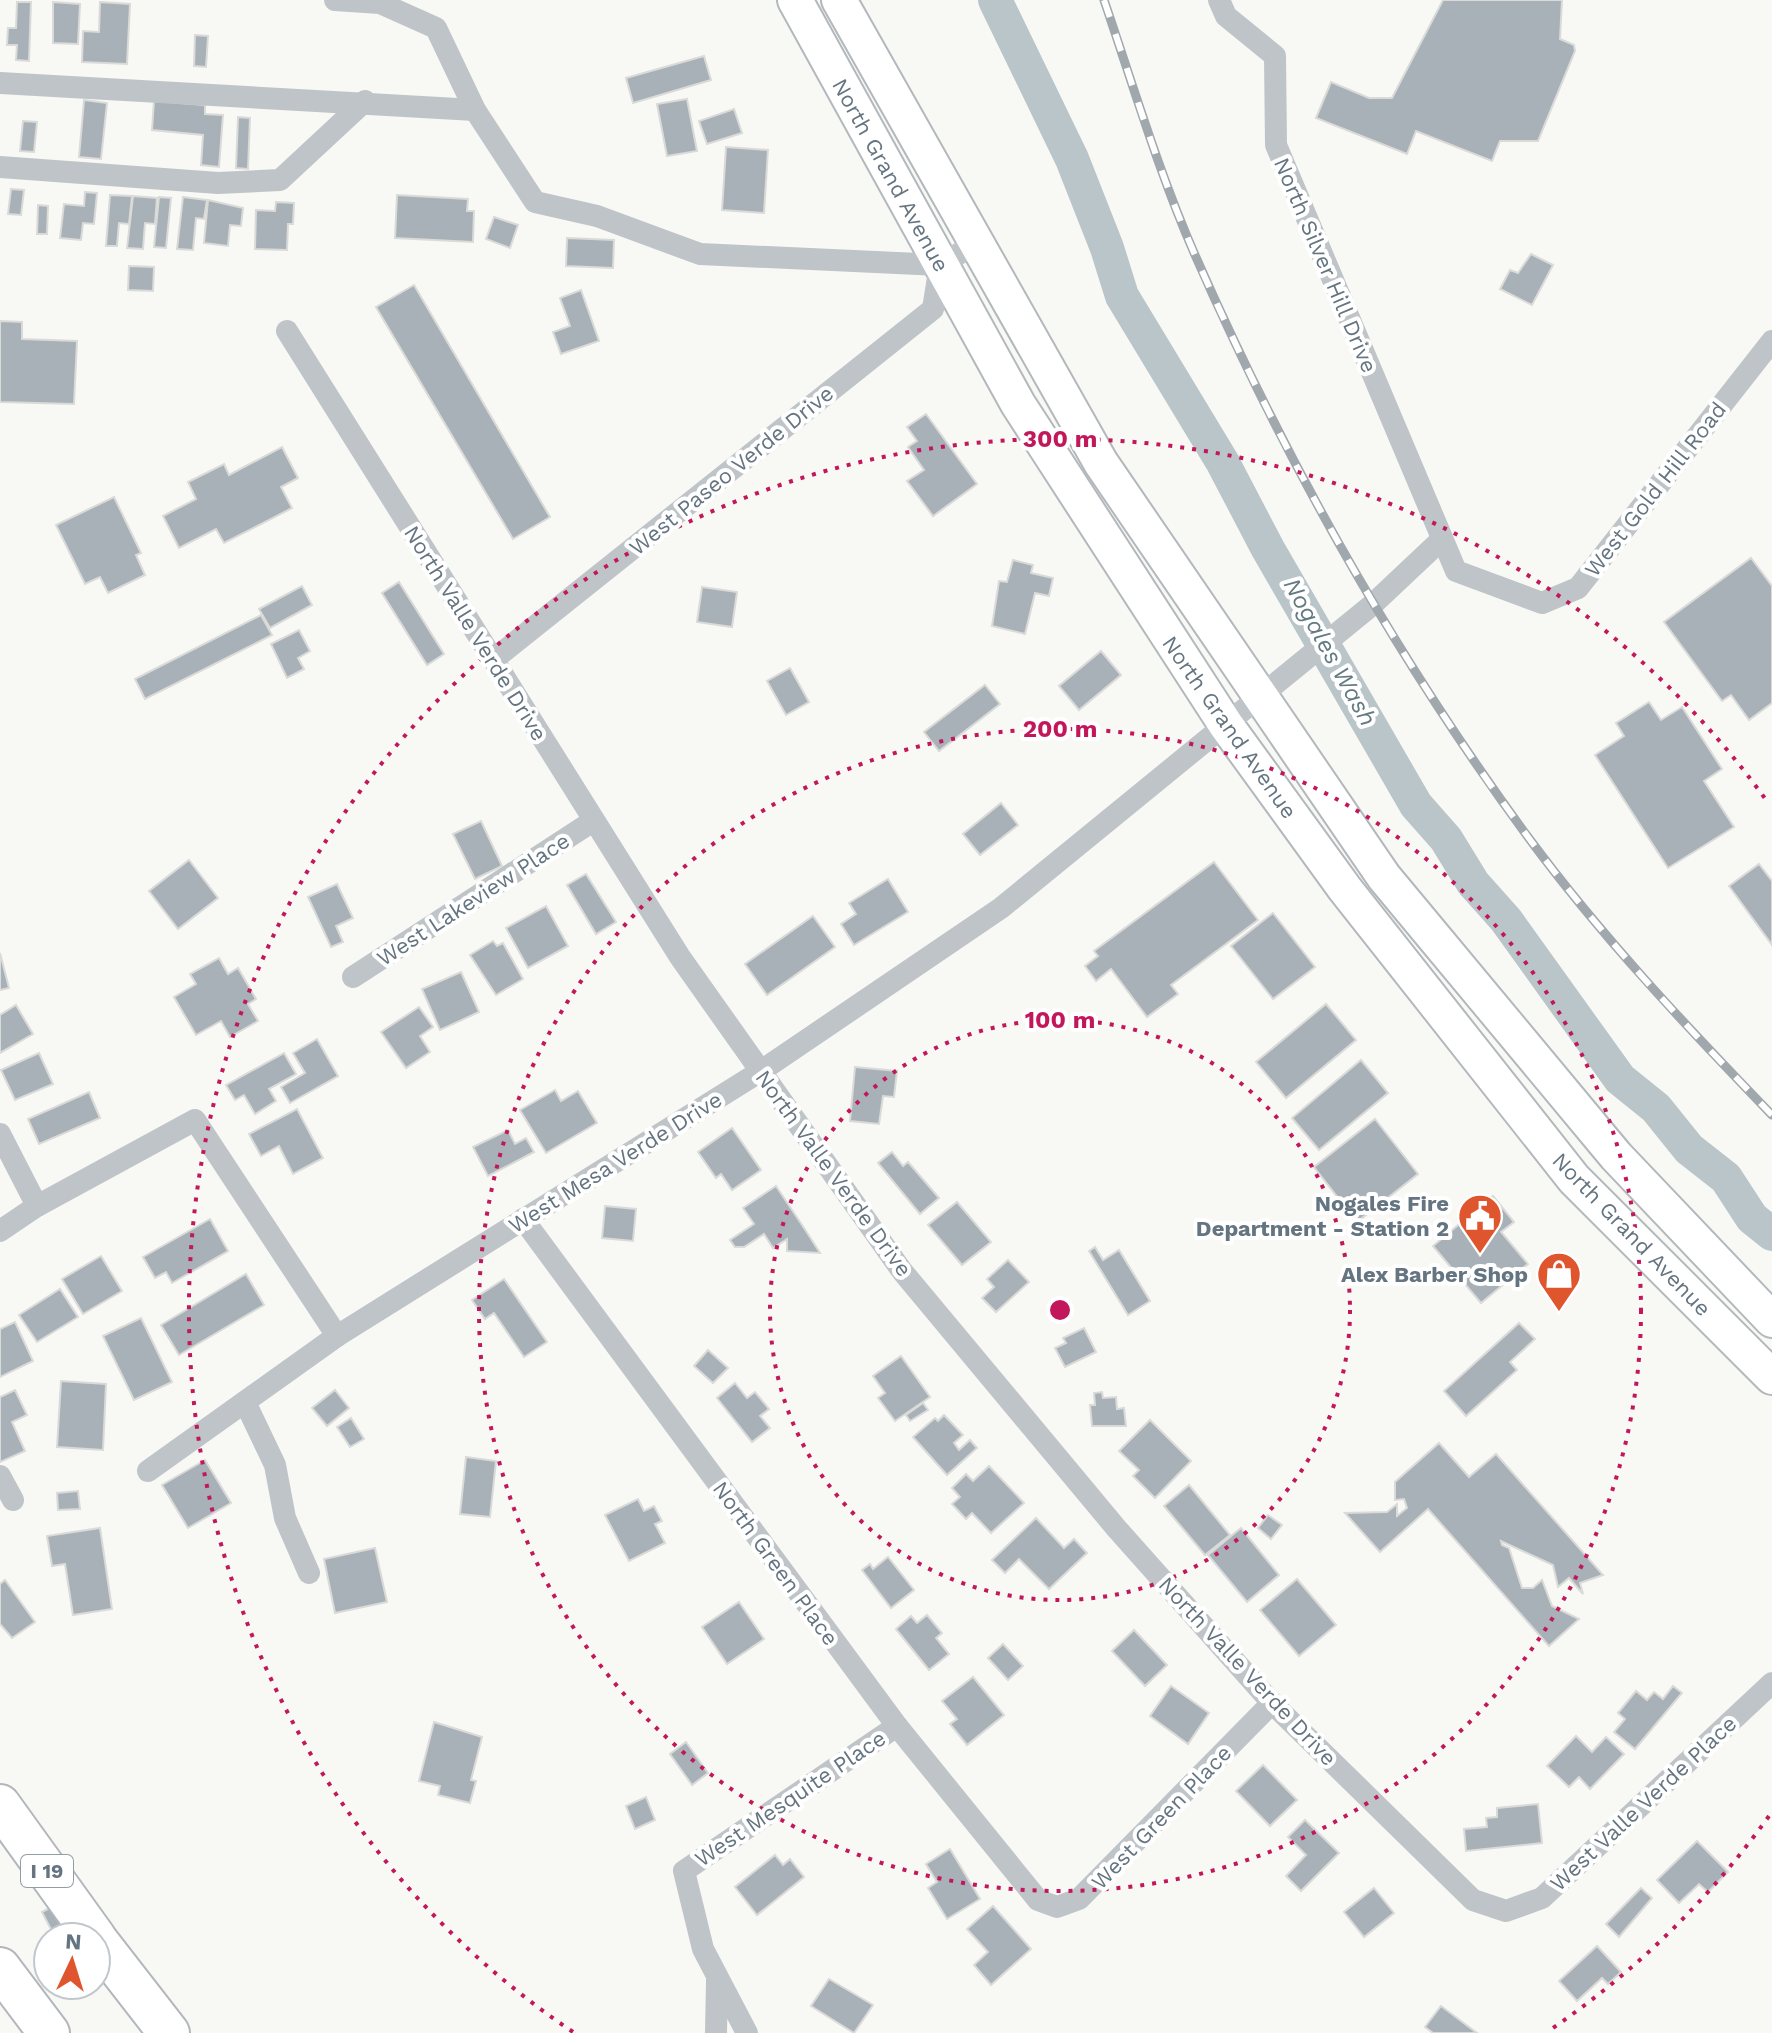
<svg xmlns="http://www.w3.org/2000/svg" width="1772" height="2033" font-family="'Work Sans',sans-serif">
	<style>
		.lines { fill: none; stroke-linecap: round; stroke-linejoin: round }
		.river { stroke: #b9c5c9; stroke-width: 34 }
		.building { fill: #a8b1b7; stroke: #dadad8; stroke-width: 2 }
		.primary-casing { stroke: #b3b8bc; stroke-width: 38 }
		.highway-casing { stroke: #b3b7bb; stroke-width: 44 }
		.street { stroke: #bfc4c8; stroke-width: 22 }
		.primary { stroke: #fff; stroke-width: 34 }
		.highway { stroke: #fff; stroke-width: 40 }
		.rail-casing { stroke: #a1a8ad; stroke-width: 9 }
		.rail { stroke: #fff; stroke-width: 6; stroke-dasharray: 18; stroke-linecap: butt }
		.ring { fill: none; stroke: #c2185b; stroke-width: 4; stroke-dasharray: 4 8 }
		.labels { text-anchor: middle; stroke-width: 8; stroke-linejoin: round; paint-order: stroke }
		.shield { fill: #fff; stroke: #929ea6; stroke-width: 2 }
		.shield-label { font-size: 20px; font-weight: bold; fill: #647480 }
		.street-label { font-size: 22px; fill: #647480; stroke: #fff }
		.poi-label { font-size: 22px; font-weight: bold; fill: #647480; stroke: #fff; text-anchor: end }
		.water-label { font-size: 24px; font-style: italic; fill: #637a81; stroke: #fff }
		.centre { fill: #c2185b; stroke: #fff; stroke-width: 4 }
		.ring-label { font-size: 24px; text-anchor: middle; font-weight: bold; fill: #c2185b; stroke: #fff; stroke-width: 8; stroke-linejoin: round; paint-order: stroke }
	</style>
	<rect width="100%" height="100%" fill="#f8f8f5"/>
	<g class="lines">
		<polyline class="river" points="995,0 1072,159 1107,248 1122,296 1223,463 1268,549 1416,805 1446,839 1473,883 1506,920 1620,1079 1656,1108 1689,1149 1726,1178 1752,1218 1772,1234"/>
	</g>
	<g class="building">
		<polygon points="1443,0 1562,0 1560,39 1574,45 1575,51 1538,141 1500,141 1492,161 1416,131 1407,154 1316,118 1331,82 1369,98 1392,98"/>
		<polygon points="17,2 31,2 29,61 16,60 17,45 7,45 8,28 16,28"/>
		<polygon points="53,2 80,4 78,44 53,43"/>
		<polygon points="100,2 130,4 127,64 82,62 83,31 99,32"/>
		<polygon points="195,35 208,36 206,67 194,66"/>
		<polygon points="704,56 711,80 633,103 626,78"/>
		<polygon points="687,99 697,151 667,156 657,104"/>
		<polygon points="84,100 107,103 101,159 79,157"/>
		<polygon points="154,101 205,105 205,114 223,115 219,167 201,165 203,135 152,130"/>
		<polygon points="734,109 742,133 707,144 699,121"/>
		<polygon points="238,117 250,118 248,169 236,168"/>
		<polygon points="23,121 37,122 34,152 20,151"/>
		<polygon points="726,147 768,150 764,213 722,210"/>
		<polygon points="11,189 24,190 21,215 8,214"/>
		<polygon points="85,192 97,193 94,224 83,223 81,240 60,238 64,204 84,206"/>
		<polygon points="110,195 132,196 129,224 119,223 117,246 106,246"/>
		<polygon points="397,195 468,199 467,211 474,211 473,242 395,238"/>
		<polygon points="133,196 157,198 155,224 145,223 143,249 127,248"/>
		<polygon points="159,197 171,198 166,248 154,247"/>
		<polygon points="183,197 207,200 204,219 196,218 193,250 177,249"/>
		<polygon points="208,200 243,208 241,226 230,225 228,246 204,243"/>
		<polygon points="276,202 294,203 293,224 288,224 287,250 255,249 256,210 275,211"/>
		<polygon points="38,205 48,206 47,234 37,234"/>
		<polygon points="494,217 518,225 510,248 486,239"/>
		<polygon points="567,238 614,240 613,268 566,266"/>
		<polygon points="1531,254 1553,265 1532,305 1500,289 1510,270 1518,273"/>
		<polygon points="129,266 154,267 153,291 128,290"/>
		<polygon points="414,285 550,517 513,539 376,307"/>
		<polygon points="581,290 599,341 561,354 553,332 570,326 560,298"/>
		<polygon points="0,321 22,322 22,339 77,341 74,404 0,402"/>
		<polygon points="926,414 977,484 933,516 907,481 924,470 908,447 917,441 907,427"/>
		<polygon points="282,447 298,478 281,487 292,508 224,543 216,529 179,548 163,516 196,499 188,482 224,464 229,475"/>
		<polygon points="114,497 141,553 136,555 145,575 108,593 100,577 85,584 56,525"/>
		<polygon points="1751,558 1772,586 1772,703 1749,720 1731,695 1722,701 1664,622"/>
		<polygon points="1013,560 1033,565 1031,573 1053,578 1049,596 1035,593 1025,634 992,626 999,581 1007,582"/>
		<polygon points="399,582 444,654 427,665 382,593"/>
		<polygon points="302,586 312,605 270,628 259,609"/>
		<polygon points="702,587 737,592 732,627 697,622"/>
		<polygon points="261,615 272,635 145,699 135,679"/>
		<polygon points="299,630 310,651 298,658 304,669 287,678 271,644"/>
		<polygon points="1101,651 1121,675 1079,710 1059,686"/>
		<polygon points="790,668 809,702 786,715 767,681"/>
		<polygon points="985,685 1000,704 939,751 924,732"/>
		<polygon points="1649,702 1661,720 1682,707 1722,769 1704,781 1734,827 1668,868 1595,755 1624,736 1616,723"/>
		<polygon points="1001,803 1018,825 980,855 963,834"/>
		<polygon points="481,821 502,866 475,879 453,834"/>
		<polygon points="189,860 218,898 178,929 149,891"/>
		<polygon points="1214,862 1258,920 1171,985 1178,994 1147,1017 1111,969 1096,981 1085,966 1098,956 1094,951"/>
		<polygon points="1759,864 1772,881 1772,945 1729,886"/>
		<polygon points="586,874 616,922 596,934 567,885"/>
		<polygon points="888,879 908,912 854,945 841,924 856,914 849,903"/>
		<polygon points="337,884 353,918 336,926 343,942 331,947 308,897"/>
		<polygon points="546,906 568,946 528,968 506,928"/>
		<polygon points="1273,913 1315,967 1273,999 1231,946"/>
		<polygon points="813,916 835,947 767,995 745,964"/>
		<polygon points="493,941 497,946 503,943 523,979 496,995 470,955"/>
		<polygon points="0,953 9,988 0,990"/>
		<polygon points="219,958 228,974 238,968 256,999 248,1004 258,1021 230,1037 221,1021 196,1035 174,997 196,984 190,974"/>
		<polygon points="461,972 479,1012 440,1030 422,989"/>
		<polygon points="1326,1004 1356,1040 1286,1098 1256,1062"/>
		<polygon points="16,1005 33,1034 0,1053 0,1015"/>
		<polygon points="419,1007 433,1027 420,1036 430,1052 406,1068 381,1032"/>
		<polygon points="317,1039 338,1076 290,1103 281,1087 305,1073 293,1053"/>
		<polygon points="39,1053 53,1084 15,1100 1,1070"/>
		<polygon points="284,1053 296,1074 269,1089 276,1101 255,1114 244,1095 235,1100 226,1085"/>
		<polygon points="1361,1060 1388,1093 1319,1150 1292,1118"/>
		<polygon points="855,1067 897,1071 894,1097 883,1096 879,1124 850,1121"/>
		<polygon points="555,1090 561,1101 578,1091 597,1123 546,1153 520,1110"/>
		<polygon points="89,1092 100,1118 39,1144 28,1119"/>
		<polygon points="297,1109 323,1158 293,1174 279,1146 261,1156 249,1134"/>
		<polygon points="1375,1119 1418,1174 1357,1222 1314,1167"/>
		<polygon points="732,1128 761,1170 732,1190 721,1174 716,1178 698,1152"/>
		<polygon points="508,1130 515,1144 526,1138 534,1152 488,1176 473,1147"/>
		<polygon points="892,1152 903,1166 908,1162 939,1198 920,1214 878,1163"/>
		<polygon points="776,1186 806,1231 820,1253 787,1251 787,1239 773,1248 764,1234 744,1247 735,1247 730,1240 754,1224 743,1208"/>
		<polygon points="1493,1196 1514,1222 1501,1232 1528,1264 1481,1303 1433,1246"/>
		<polygon points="957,1202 991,1242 962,1265 928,1225"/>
		<polygon points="605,1206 636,1209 633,1241 602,1238"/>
		<polygon points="210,1219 228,1251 172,1283 166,1272 155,1278 143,1257"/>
		<polygon points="1095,1247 1103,1260 1119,1250 1150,1301 1128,1315 1089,1251"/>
		<polygon points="101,1256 122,1291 83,1314 62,1279"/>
		<polygon points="1008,1260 1029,1282 996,1312 982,1298 994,1287 987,1279"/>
		<polygon points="246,1274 264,1305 179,1355 161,1325"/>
		<polygon points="504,1279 547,1342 524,1357 494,1313 485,1319 472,1300"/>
		<polygon points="60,1289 78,1317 37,1342 19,1315"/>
		<polygon points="141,1318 172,1382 134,1400 103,1336"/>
		<polygon points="15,1322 33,1361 0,1377 0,1329"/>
		<polygon points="1519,1323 1535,1339 1510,1362 1517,1370 1466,1416 1444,1391"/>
		<polygon points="1084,1328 1096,1352 1065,1367 1055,1348 1066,1343 1063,1338"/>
		<polygon points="708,1350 728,1368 713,1383 694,1366"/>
		<polygon points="901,1356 930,1397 895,1421 878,1398 885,1393 873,1376"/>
		<polygon points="61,1381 106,1384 103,1450 57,1447"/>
		<polygon points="735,1383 747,1398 755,1392 769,1409 760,1416 770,1428 752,1442 717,1398"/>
		<polygon points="15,1390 27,1415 12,1422 25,1451 0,1462 0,1397"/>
		<polygon points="335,1390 349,1408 327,1426 312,1408"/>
		<polygon points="1102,1392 1103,1398 1116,1397 1117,1409 1124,1408 1126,1426 1092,1426 1090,1405 1095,1405 1094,1393"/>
		<polygon points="923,1403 928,1410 910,1421 906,1415"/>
		<polygon points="944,1415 963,1435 954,1443 959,1450 970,1440 977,1448 947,1475 913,1437 935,1418 938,1421"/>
		<polygon points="351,1418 364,1439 350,1447 337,1427"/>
		<polygon points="1150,1420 1191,1461 1155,1498 1133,1476 1139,1470 1119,1451"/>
		<polygon points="1439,1443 1469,1477 1496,1454 1603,1575 1580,1583 1583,1594 1569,1578 1558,1587 1553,1565 1501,1541 1502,1545 1509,1548 1522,1588 1533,1588 1542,1580 1552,1606 1579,1619 1549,1646 1428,1509 1380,1552 1345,1513 1387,1512 1397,1504 1397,1516 1407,1508 1404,1499 1395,1500 1395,1482"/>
		<polygon points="466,1457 496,1461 490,1517 460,1514"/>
		<polygon points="205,1460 231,1503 188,1528 162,1485"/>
		<polygon points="989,1466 1024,1503 991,1533 972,1513 966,1519 952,1504 960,1497 952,1488 966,1474 973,1481"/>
		<polygon points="1189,1485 1230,1535 1205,1555 1164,1506"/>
		<polygon points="78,1491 80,1509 58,1510 57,1493"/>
		<polygon points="638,1499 644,1511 654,1506 662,1521 655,1524 665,1543 629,1561 605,1515"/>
		<polygon points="1268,1515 1282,1525 1271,1539 1258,1528"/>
		<polygon points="1036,1518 1064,1548 1074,1539 1087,1553 1049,1589 1019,1559 1005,1573 992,1560"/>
		<polygon points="100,1528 112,1609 73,1615 65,1564 52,1566 47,1536"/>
		<polygon points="1241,1528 1279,1575 1247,1602 1208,1555"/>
		<polygon points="375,1548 387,1602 335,1613 324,1559"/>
		<polygon points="888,1557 914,1590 891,1608 862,1570 870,1564 873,1569"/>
		<polygon points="1297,1579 1336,1625 1299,1656 1260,1610"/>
		<polygon points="5,1580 35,1622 12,1638 0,1624 0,1584"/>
		<polygon points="739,1602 764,1639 727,1664 702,1627"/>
		<polygon points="927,1615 942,1633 936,1638 949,1654 929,1670 896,1629 911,1616 917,1623"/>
		<polygon points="1134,1630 1167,1665 1145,1686 1112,1651"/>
		<polygon points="1003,1644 1023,1666 1008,1680 988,1658"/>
		<polygon points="973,1677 1004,1715 967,1745 950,1724 957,1719 942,1701"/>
		<polygon points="1171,1686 1209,1713 1188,1744 1150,1716"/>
		<polygon points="1673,1686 1682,1693 1635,1749 1614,1732 1625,1719 1618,1713 1636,1691 1647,1700 1654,1692 1663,1699"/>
		<polygon points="434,1722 482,1737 471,1780 476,1781 470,1803 438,1795 440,1786 419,1781"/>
		<polygon points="1576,1736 1592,1752 1606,1737 1624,1754 1590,1789 1579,1777 1569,1787 1547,1766"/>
		<polygon points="686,1742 708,1773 692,1785 670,1754"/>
		<polygon points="1263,1765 1297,1800 1270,1826 1236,1791"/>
		<polygon points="646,1797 655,1820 635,1829 626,1806"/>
		<polygon points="1538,1804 1542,1843 1466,1851 1464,1829 1487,1827 1486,1818 1497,1817 1497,1808"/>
		<polygon points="1305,1820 1339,1853 1301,1891 1286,1876 1306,1855 1288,1837"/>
		<polygon points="1697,1841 1728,1872 1708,1892 1699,1884 1679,1903 1657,1880"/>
		<polygon points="950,1849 980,1899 947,1919 928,1888 937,1882 926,1864"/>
		<polygon points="775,1855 783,1865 790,1859 804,1877 757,1915 735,1887"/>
		<polygon points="1374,1888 1394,1913 1364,1937 1344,1912"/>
		<polygon points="1641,1888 1652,1898 1619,1937 1606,1924"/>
		<polygon points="63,1901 83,1937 55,1937 42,1912"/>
		<polygon points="993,1906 1031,1949 991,1985 974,1965 988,1952 967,1929"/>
		<polygon points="1597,1946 1621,1972 1608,1984 1602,1978 1577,2001 1559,1981"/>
		<polygon points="829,1979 873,2005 854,2033 811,2006"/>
		<polygon points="1441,2006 1477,2033 1433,2033 1425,2027"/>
	</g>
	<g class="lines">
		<g class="primary-casing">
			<g id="primary">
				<polyline points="795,0 1018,404 1226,725 1345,889 1574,1179 1772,1377"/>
				<polyline points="839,0 1101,463 1384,877 1616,1156 1772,1320"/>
			</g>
		</g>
		<g class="highway-casing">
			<g id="highway">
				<polyline points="0,1805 95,1937"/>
				<polyline points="96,1939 169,2033"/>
				<polyline points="0,1968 49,2033"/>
			</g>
		</g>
		<g class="street">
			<polyline points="335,0 380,3 436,28 475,110 535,202 597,216 700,254 940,265 975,244"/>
			<polyline points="1219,0 1226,16 1275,56 1276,145 1456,571 1542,603 1578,588 1772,341"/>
			<polyline points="0,83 475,110"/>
			<polyline points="0,167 218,183 280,180 365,101"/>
			<polyline points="287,331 680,957 902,1271 1117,1529 1272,1703 1473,1900 1506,1911 1542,1898 1772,1683"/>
			<polyline points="494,659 933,309 940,265"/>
			<polyline points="353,977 593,821"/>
			<polyline points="0,1134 37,1206"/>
			<polyline points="523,1219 897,1726 1038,1900 1057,1907 1079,1899 1272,1703"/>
			<polyline points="0,1231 37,1206 195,1120 337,1336"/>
			<polyline points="245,1402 275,1465 285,1518 309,1573"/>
			<polyline points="148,1471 337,1336 761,1071 1001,908 1372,605 1440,541"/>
			<polyline points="0,1476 13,1500"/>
			<polyline points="716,2033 717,1981"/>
			<polyline points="747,2033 703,1949 684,1871 897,1726"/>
		</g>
		<use href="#primary" class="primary"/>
		<use href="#highway" class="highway"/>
		<g class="rail-casing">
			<path id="rail" d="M1104,0C1133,85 1159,173 1195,255C1285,460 1395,656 1528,837C1601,936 1687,1027 1772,1115"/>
		</g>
		<use href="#rail" class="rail"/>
	</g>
	<g class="ring">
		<circle cx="1060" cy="1310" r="290"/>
		<circle cx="1060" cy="1310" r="581"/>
		<path d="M1769 1816A871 871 0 0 1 1547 2032M573 2032A871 871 0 1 1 1769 804"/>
	</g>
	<defs>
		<g id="civic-pin" transform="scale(2.3)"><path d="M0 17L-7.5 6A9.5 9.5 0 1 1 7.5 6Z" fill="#df552e" stroke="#fff"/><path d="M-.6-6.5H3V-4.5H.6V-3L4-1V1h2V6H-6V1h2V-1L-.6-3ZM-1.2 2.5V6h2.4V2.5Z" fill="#fff"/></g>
		<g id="shop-pin" transform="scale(2.3)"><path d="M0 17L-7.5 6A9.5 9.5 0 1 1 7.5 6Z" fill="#df552e" stroke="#fff"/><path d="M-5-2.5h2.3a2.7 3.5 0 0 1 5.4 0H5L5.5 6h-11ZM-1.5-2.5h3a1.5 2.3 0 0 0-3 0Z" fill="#fff"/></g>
	</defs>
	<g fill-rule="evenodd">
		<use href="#civic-pin" x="1480" y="1216"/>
		<use href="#shop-pin" x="1559" y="1274"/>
	</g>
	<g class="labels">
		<rect class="shield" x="21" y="1855" width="52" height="32" rx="6"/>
		<g class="shield-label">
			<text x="47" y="1878">I 19</text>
		</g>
		<g class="street-label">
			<text transform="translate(891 175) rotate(61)" y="8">North Grand Avenue</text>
			<text transform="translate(1326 265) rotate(67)" y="8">North Silver Hill Drive</text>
			<text transform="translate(731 470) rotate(-39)" y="8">West Paseo Verde Drive</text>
			<text transform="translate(1655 489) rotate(-52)" y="8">West Gold Hill Road</text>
			<text transform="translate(476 633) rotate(58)" y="8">North Valle Verde Drive</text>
			<text transform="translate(1230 727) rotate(55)" y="8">North Grand Avenue</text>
			<text transform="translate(473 899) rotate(-33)" y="8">West Lakeview Place</text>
			<text transform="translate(615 1162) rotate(-32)" y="8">West Mesa Verde Drive</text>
			<text transform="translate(834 1173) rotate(54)" y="8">North Valle Verde Drive</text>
			<text transform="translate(1632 1234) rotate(46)" y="8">North Grand Avenue</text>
			<text transform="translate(776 1563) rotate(54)" y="8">North Green Place</text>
			<text transform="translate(1248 1671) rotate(47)" y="8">North Valle Verde Drive</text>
			<text transform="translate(790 1798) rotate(-34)" y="8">West Mesquite Place</text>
			<text transform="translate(1643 1803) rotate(-43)" y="8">West Valle Verde Place</text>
			<text transform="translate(1161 1817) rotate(-46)" y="8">West Green Place</text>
		</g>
		<g class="poi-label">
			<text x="1449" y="1211">Nogales Fire<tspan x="1449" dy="25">Department - Station 2</tspan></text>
			<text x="1528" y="1282">Alex Barber Shop</text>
		</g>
		<g class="water-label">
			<text transform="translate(1330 652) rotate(61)" y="8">Nogales Wash</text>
		</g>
	</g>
	<circle cx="1060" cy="1310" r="12" class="centre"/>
	<g class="ring-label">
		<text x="1060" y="447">300 m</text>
		<text x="1060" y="737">200 m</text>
		<text x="1060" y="1028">100 m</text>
	</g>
	<g transform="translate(72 1961) rotate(4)"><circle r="38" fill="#ffffff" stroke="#c1c7cc" stroke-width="2"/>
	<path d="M0-6L14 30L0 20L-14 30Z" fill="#df552e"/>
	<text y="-12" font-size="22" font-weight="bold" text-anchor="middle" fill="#647480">N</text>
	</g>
</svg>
